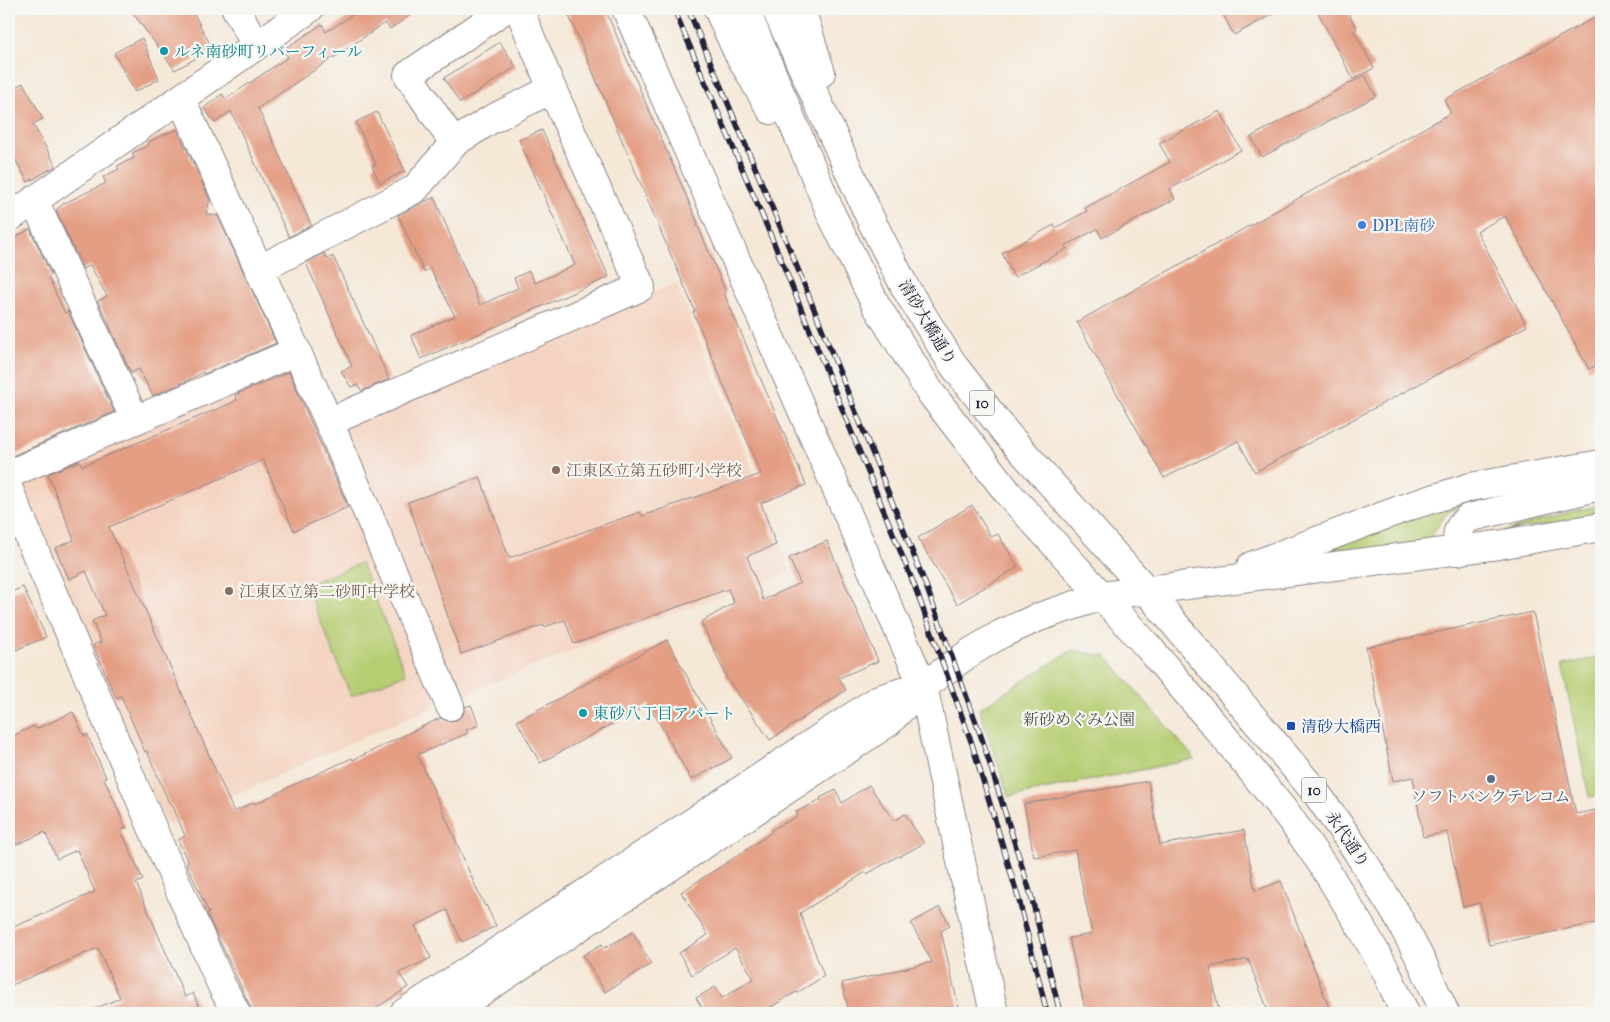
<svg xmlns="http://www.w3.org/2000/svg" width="1610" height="1022" font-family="'IM FELL French Canon','Noto Serif JP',serif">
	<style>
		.built { fill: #f4d3c0 }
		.green { fill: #b6cd72; stroke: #6c7856 }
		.building { fill: #e49e84 }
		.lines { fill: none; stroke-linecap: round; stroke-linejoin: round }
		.minor-casing { stroke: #8c8589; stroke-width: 30 }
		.major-casing { stroke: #8c8589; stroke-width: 30 }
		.minor { stroke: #fff; stroke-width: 28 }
		.major { stroke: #fff; stroke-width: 28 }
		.rail-casing { stroke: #22223b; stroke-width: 5.5 }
		.rail { stroke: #f6f6f2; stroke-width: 4; stroke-dasharray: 11; stroke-linecap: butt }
		.culture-dot { fill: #0f9aa8; stroke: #f6f6f2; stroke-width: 2 }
		.shop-dot { fill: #3f7fe0; stroke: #f6f6f2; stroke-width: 2 }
		.education-dot { fill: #8d6e63; stroke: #f6f6f2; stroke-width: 2 }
		.transit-dot { fill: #1a4fb4; stroke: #f6f6f2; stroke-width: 2 }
		.service-dot { fill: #5c6f8a; stroke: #f6f6f2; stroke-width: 2 }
		.labels { text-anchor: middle; stroke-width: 4.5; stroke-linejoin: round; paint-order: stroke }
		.shield { fill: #f6f6f2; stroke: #626272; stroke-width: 1 }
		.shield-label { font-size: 15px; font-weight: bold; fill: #22223b }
		.culture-label { font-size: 16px; fill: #0d838f; stroke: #f6f6f2; text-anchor: start }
		.shop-label { font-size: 16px; fill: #366cbe; stroke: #f6f6f2; text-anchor: start }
		.street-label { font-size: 16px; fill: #22223b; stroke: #f6f6f2 }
		.education-label { font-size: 16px; fill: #785e54; stroke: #f6f6f2; text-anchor: start }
		.park-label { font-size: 16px; fill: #4e554c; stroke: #f6f6f2 }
		.transit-label { font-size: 16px; fill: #164399; stroke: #f6f6f2; text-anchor: start }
		.service-label { font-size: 16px; fill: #4e5e75; stroke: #f6f6f2 }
	</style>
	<rect width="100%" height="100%" fill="#f6f6f2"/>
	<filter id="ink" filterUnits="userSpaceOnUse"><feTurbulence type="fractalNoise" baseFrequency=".02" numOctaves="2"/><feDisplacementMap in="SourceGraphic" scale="10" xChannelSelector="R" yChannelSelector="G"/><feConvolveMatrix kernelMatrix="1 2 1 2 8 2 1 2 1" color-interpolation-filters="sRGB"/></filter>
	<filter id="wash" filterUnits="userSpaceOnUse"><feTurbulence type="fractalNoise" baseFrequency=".0096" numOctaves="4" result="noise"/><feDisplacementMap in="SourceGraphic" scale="20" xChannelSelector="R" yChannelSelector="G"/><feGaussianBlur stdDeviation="1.12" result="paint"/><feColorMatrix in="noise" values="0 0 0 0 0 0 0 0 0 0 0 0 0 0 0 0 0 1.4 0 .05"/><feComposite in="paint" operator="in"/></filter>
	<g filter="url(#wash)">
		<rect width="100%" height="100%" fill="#f5e8d7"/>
		<g class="built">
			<polygon points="676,283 770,513 791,573 621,631 466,694 452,690 341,427"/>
			<polygon points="296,363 437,699 434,707 302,764 173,824 165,821 20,483"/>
		</g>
		<g class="green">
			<polygon points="1540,490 1459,506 1446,514 1427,542 1417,546 1311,555 1459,499"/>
			<polygon points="1601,505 1601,515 1503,532 1569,512"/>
			<polygon points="361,563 406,674 351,696 306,585"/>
			<polygon points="1072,650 1106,656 1195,759 1009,797 979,709"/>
			<polygon points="1601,657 1601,795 1589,797 1562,665"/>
		</g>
		<g id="blocks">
			<g class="building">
				<polygon points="130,9 191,9 213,49 175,70"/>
				<polygon points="361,9 419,9 390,29 385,23 258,108 311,225 289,237 231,111 215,123 204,108 222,94 226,99 288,57 283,50 322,24 326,32"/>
				<polygon points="566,9 605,9 698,223 697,224 726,292 724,293 806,485 761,503 776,545 747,556 763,600 800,583 789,558 827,541 878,661 839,678 846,690 770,740 727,678 701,622 734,603 728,589 574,644 565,620 544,627 543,625 461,654 408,502 480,477 509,558 640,512 642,516 761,474 693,312 695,311 665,241"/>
				<polygon points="1220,9 1282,9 1234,35"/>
				<polygon points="1316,9 1346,9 1357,29 1354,31 1374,68 1353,79"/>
				<polygon points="1601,14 1601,363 1589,369 1505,216 1477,231 1527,326 1255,472 1238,441 1164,478 1077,322 1451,113 1444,100"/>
				<polygon points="142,38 159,79 135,92 114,53"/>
				<polygon points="500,42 516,67 460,103 444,78"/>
				<polygon points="1365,75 1376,96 1262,157 1251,137"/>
				<polygon points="23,83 43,119 33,124 56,166 28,182 9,148 9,91"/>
				<polygon points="1220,111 1241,150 1170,189 1175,199 1102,238 1097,229 1065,246 1067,249 1014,277 1002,253 1054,225 1055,228 1087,211 1085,208 1170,162 1159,143"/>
				<polygon points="377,112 405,171 380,183 372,166 376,164 356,122"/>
				<polygon points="177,129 210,200 206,214 218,216 276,343 204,374 203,372 187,381 153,396 139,369 131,373 98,301 107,296 90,265 83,269 56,210 63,204 106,183 103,177 119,169 117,166 134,158 132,153 149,145 148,142"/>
				<polygon points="542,130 609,277 421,359 411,335 455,316 430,268 424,272 398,215 434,197 480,305 518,288 514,278 529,271 535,283 575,265 519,140"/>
				<polygon points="30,229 51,275 48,277 65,313 68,311 114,412 12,456 9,448 9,241"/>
				<polygon points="324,253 327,259 333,256 389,379 362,391 357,385 351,387 341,371 352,366 306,263"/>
				<polygon points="289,372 348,507 294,531 263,460 109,527 234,812 254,802 255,804 289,787 352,758 353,760 440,718 448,721 457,720 463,715 465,707 471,705 479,725 466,730 468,733 417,755 432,786 478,892 485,906 486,905 496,926 462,942 447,910 415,926 431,958 399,973 408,987 369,1013 252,1013 250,1006 207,914 209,913 186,863 188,862 178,840 185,836 172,804 170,805 147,751 145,752 121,696 116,698 93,645 101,642 92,621 105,615 86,571 69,579 55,548 74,540 48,474 80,461 82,466 229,404 237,400 235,395"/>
				<polygon points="972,505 991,537 998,534 1018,567 957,604 918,538"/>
				<polygon points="23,587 46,637 9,653 9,593"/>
				<polygon points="1533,612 1576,814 1601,809 1601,922 1489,945 1480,903 1463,907 1447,832 1423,837 1413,777 1393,781 1366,647"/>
				<polygon points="667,640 732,758 691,780 649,704 540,763 517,721"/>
				<polygon points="73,712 84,736 87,734 106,777 104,778 126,828 121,830 143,880 136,883 185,997 193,993 202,1013 85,1013 120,998 98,948 9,986 9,929 95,892 77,850 57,859 45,832 9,848 9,738 34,726 36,729"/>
				<polygon points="1148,781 1160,845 1244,830 1255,891 1281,881 1331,1013 1269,1013 1248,959 1210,967 1219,1013 1086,1013 1069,938 1092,934 1075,850 1034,857 1024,804"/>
				<polygon points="869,785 894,821 905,814 924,843 899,857 898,856 867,874 866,872 800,913 824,976 797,993 796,992 761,1013 696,1013 703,1009 696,998 715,987 722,998 754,979 735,948 692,975 679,953 708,935 681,892 746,850 772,832 771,830 798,816 796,812 821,800 820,798 836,790 842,803"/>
				<polygon points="940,907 950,926 941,931 960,1013 849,1013 842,983 932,962 911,923"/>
				<polygon points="633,932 651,964 605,992 583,955 602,944 605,948"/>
			</g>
		</g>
	</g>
	<g filter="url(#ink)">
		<use href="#blocks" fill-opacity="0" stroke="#8c8589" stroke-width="1"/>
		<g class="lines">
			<g class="minor-casing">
				<g id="minor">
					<polyline points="236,9 256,45"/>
					<polyline points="626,9 923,686 994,1013"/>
					<polyline points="181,99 329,422 450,706"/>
					<polyline points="454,143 408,75 505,9"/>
					<polyline points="34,200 135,420"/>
					<polyline points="9,218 309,9"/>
					<polyline points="260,269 415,189 454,143 490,120 552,89"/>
					<polyline points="329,422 641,287 552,89 519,9"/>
					<polyline points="9,474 297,351"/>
					<polyline points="9,490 157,839 221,984 236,1013"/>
					<path d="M1458,551C1457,534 1455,530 1468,518L1601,486"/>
					<polyline points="1251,566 1407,507 1470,487 1601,464"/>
					<polyline points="404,1013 879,699 921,686"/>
					<polyline points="449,1013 889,722 923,686 971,652 1001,634 1039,617 1102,596 1498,545 1601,527"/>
				</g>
			</g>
			<g class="major-casing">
				<g id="major">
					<polyline points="718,9 737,51 771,110"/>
					<polyline points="745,9 832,216 876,305 930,392 1008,493 1150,649 1236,751 1289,817 1324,867 1364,932 1386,971 1405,1013"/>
					<polyline points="776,9 872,222 906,289 954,366 1006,433 1147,591 1317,794 1355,848 1397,915 1421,960 1445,1013"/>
					<polyline points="801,9 821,73"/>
				</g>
			</g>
			<use href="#minor" class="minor"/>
			<use href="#major" class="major"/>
			<g class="rail-casing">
				<g id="rail">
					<polyline points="674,9 782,262 915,587 972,744 1019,900 1047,1013"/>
					<polyline points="688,9 793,257 925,583 982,739 1031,895 1060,1013"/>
				</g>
			</g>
			<use href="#rail" class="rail"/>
		</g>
	</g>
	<g class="culture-dot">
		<circle cx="164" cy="51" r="5"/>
		<circle cx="583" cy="713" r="5"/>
	</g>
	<circle class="shop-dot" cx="1362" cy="225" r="5"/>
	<g class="education-dot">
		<circle cx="556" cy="470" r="5"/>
		<circle cx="229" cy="591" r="5"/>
	</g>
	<rect class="transit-dot" x="1286" y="721" width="10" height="10" rx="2.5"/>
	<circle class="service-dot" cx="1491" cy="779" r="5"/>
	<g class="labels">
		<g class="shield">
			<rect x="969.5" y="390.5" width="25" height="25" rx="4"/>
			<rect x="1301.5" y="777.5" width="25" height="25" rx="4"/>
		</g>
		<g class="shield-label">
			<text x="982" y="408">10</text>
			<text x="1314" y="795">10</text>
		</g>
		<g class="culture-label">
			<text x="174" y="57">ルネ南砂町リバーフィール</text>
			<text x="593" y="719">東砂八丁目アパート</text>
		</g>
		<g class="shop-label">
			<text x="1372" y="231">DPL南砂</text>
		</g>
		<g class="street-label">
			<text transform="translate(928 322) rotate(59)" y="6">清砂大橋通り</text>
			<text transform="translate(1348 839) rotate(56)" y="6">永代通り</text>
		</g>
		<g class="education-label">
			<text x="566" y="476">江東区立第五砂町小学校</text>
			<text x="239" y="597">江東区立第二砂町中学校</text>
		</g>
		<g class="park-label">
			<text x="1079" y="725">新砂めぐみ公園</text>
		</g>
		<g class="transit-label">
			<text x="1301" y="732">清砂大橋西</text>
		</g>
		<g class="service-label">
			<text x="1491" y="802">ソフトバンクテレコム</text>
		</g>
	</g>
	<rect width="1610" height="1022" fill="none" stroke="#f6f6f2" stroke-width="30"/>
</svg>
